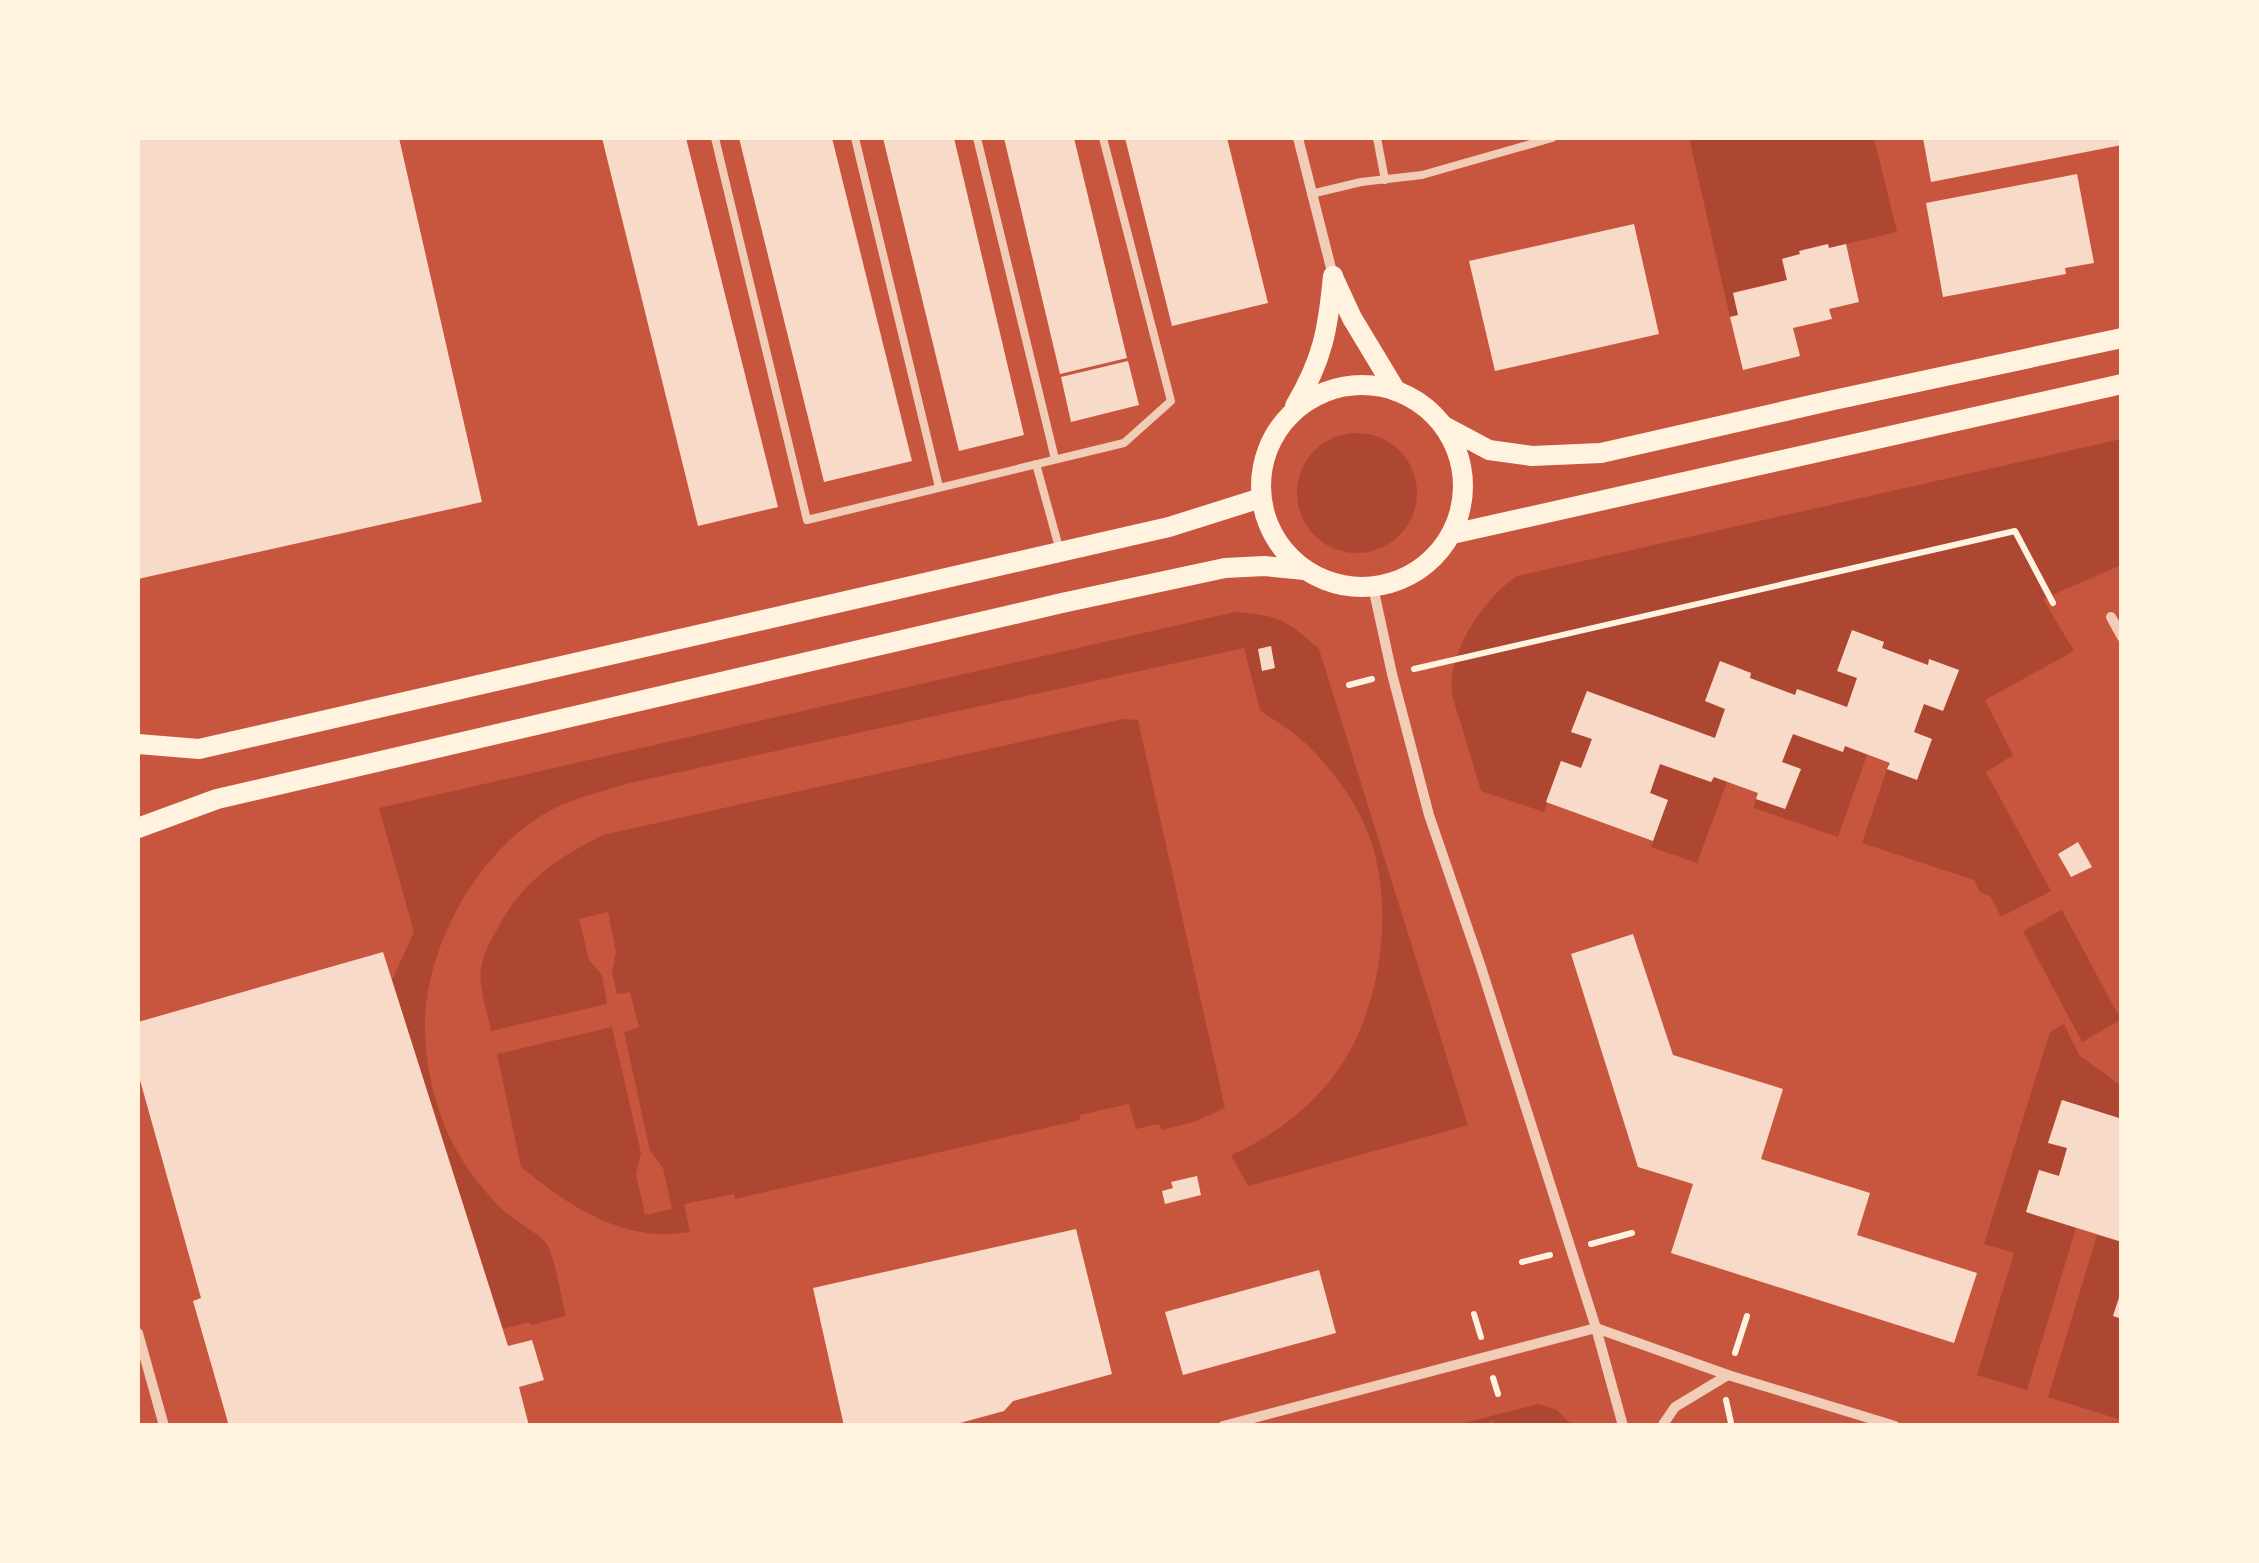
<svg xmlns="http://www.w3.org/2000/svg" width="2259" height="1563" font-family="Manrope,sans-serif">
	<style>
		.green { fill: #ae4732 }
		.building { fill: #f7dbc8 }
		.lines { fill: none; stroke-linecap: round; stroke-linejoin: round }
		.path { stroke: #fff3e0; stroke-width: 6 }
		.service { stroke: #f1ccb7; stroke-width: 8 }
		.minor { stroke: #f1ccb7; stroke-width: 10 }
		.secondary { stroke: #fff3e0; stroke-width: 20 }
	</style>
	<rect width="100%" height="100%" fill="#c8553d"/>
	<g class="green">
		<polygon points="1689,138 1874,138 1897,232 1829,248 1827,244 1800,251 1800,254 1783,258 1787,280 1734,292 1738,315 1730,317"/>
		<circle cx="1357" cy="493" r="60"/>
		<path d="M2121,439V565L2043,599L2074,651L1985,700L2013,755L1986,772L2051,891L2001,917L1991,897L1979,891L1974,880L1862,843L1887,769L1917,779L1914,732L1924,704L1943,711L1958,670L1930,660L1928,665L1882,648L1884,642L1838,671L1857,678L1847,707L1798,689L1795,695L1750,678L1751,673L1720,661L1705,701L1725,709L1715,738L1587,691L1571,731L1592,739L1581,768L1561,761L1544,812L1481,791C1474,769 1468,746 1461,724C1458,714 1454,704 1452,694C1447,652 1484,598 1517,576Z"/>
		<path d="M1235,612C1279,615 1286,620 1319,649L1468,1125L1248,1186L1231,1155C1273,1137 1311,1108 1338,1070C1382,1007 1395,907 1369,835C1356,801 1330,766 1303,741C1290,730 1274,720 1260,710L1244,648L630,783C604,791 576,797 551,810C480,848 425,945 425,1026C425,1065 435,1109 453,1144C465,1167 485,1193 504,1211C516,1222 535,1230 546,1243C554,1252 562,1302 566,1316L531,1325L529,1322L503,1329L392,980L414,932L379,808Z"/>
		<path d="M1123,719L1138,720L1225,1108L1194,1122L1162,1130L1159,1124L1136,1129L1129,1104L1080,1115V1120L735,1199L734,1194L684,1204L690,1232C679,1233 668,1235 658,1234C602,1230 563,1200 521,1167L497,1054L612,1027L641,1153L636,1174L645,1215L672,1209L663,1168L650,1151L624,1032L639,1027L630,992L617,994L612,973L616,952L608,912L579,919L589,960L602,975L607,1004L491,1031C488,1014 478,985 481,969C483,956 489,944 495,933C520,883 555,859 603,835Z"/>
		<polygon points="1793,734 1842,752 1845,746 1867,755 1838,837 1754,808 1756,799 1786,809 1801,769 1782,762"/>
		<polygon points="1660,764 1711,782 1714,777 1727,782 1697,863 1651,847 1668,800 1650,793"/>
		<polygon points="2062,910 2121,1020 2082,1042 2023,931"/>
		<polygon points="2064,1024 2079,1055 2121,1086 2121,1119 2061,1100 2048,1142 2067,1148 2059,1176 2039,1170 2026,1212 2076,1228 2027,1390 1977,1375 2014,1253 1984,1244 2050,1032"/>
		<polygon points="2097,1235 2121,1242 2121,1289 2113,1316 2121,1319 2121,1420 2048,1397"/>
		<polygon points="1538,1404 1557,1410 1572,1425 1495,1425 1493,1421 1477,1425 1457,1425"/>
	</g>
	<g class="building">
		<polygon points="138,138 399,138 482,502 138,579"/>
		<polygon points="602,138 686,138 778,507 698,526"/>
		<polygon points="739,138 832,138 912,461 824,482"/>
		<polygon points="883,138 954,138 1024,435 959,451"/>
		<polygon points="1004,138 1074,138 1127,358 1060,374"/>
		<polygon points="1125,138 1227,138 1268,303 1172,326"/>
		<polygon points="1923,138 2122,138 2122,145 1931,182"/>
		<polygon points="2077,174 2094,263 2065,268 2066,274 1943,297 1926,203"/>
		<polygon points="1634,224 1659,334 1495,371 1469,261"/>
		<polygon points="1828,244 1829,248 1846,244 1859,302 1829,309 1832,319 1793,328 1800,356 1743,370 1730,317 1738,315 1733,293 1787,280 1782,259 1800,254 1799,251"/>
		<polygon points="1128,361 1139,405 1071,422 1061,377"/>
		<polygon points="1852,630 1884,642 1882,648 1928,665 1929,659 1959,670 1943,711 1924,704 1914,732 1932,739 1917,780 1887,769 1890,763 1845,746 1843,752 1793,734 1782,762 1801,769 1785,809 1756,799 1758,793 1714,777 1711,782 1660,764 1650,793 1668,800 1653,841 1546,802 1561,761 1581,768 1592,739 1571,732 1587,691 1715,738 1725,709 1705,701 1720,661 1751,673 1750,678 1795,695 1797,689 1847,707 1857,678 1837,671"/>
		<polygon points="1271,646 1275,668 1262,671 1258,649"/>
		<polygon points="2078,842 2092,867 2071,877 2058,854"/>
		<polygon points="1633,934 1673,1055 1783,1089 1761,1159 1870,1193 1857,1235 1977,1273 1954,1343 1671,1253 1693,1184 1638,1167 1571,954"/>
		<polygon points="383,952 508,1346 532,1340 544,1380 519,1387 529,1426 229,1426 193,1301 201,1298 138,1073 138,1022"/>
		<polygon points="2062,1100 2122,1119 2122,1242 2026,1212 2039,1170 2059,1176 2067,1148 2048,1143"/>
		<polygon points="1197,1176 1201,1195 1165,1204 1162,1191 1173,1188 1171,1182"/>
		<polygon points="1076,1229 1112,1374 1013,1401 1004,1411 949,1426 844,1426 813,1288"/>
		<polygon points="1319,1270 1336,1333 1183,1375 1165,1312"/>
		<polygon points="2121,1292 2122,1292 2122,1319 2113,1316"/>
	</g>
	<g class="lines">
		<g class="path">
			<polyline points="1414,669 2015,531 2053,603"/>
			<polyline points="1349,685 1372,679"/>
			<polyline points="1591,1244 1632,1233"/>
			<polyline points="1522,1262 1550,1255"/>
			<polyline points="1474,1314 1481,1337"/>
			<polyline points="1735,1353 1747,1316"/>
			<polyline points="1493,1378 1498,1394"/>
			<polyline points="1726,1400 1731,1423"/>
		</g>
		<g class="service">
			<polyline points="715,138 807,520 1124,443 1171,401 1103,138"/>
			<polyline points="855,138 939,487"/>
			<polyline points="977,138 1055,459"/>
			<polyline points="1377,138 1385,180"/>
			<polyline points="1311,194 1361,182 1422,175 1552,138"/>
			<polyline points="1036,464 1060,551"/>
		</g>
		<g class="minor">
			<polyline points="1298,138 1333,276"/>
			<polyline points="1373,587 1392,674 1429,815 1480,964 1596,1328 1623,1426"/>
			<polyline points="2111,617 2122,637"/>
			<polyline points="138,1333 164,1426"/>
			<polyline points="1223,1426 1596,1328 1728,1375 1895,1426"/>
			<polyline points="1662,1426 1675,1407 1728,1375"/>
		</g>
		<g class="secondary">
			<polyline points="1334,279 1352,318 1396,391"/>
			<circle cx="1362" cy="486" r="101"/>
			<path d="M1295,406C1323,359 1328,329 1333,276"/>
			<polyline points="1444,426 1489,450 1532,456 1601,453 1829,401 2122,338"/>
			<polyline points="1452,534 2122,384"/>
			<polyline points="138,744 199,749 1169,527 1261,498"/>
			<polyline points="138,828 217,799 1062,603 1225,568 1264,566 1305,570"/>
		</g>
	</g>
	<rect width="2259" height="1563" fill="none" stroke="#fff3e0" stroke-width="280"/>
</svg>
